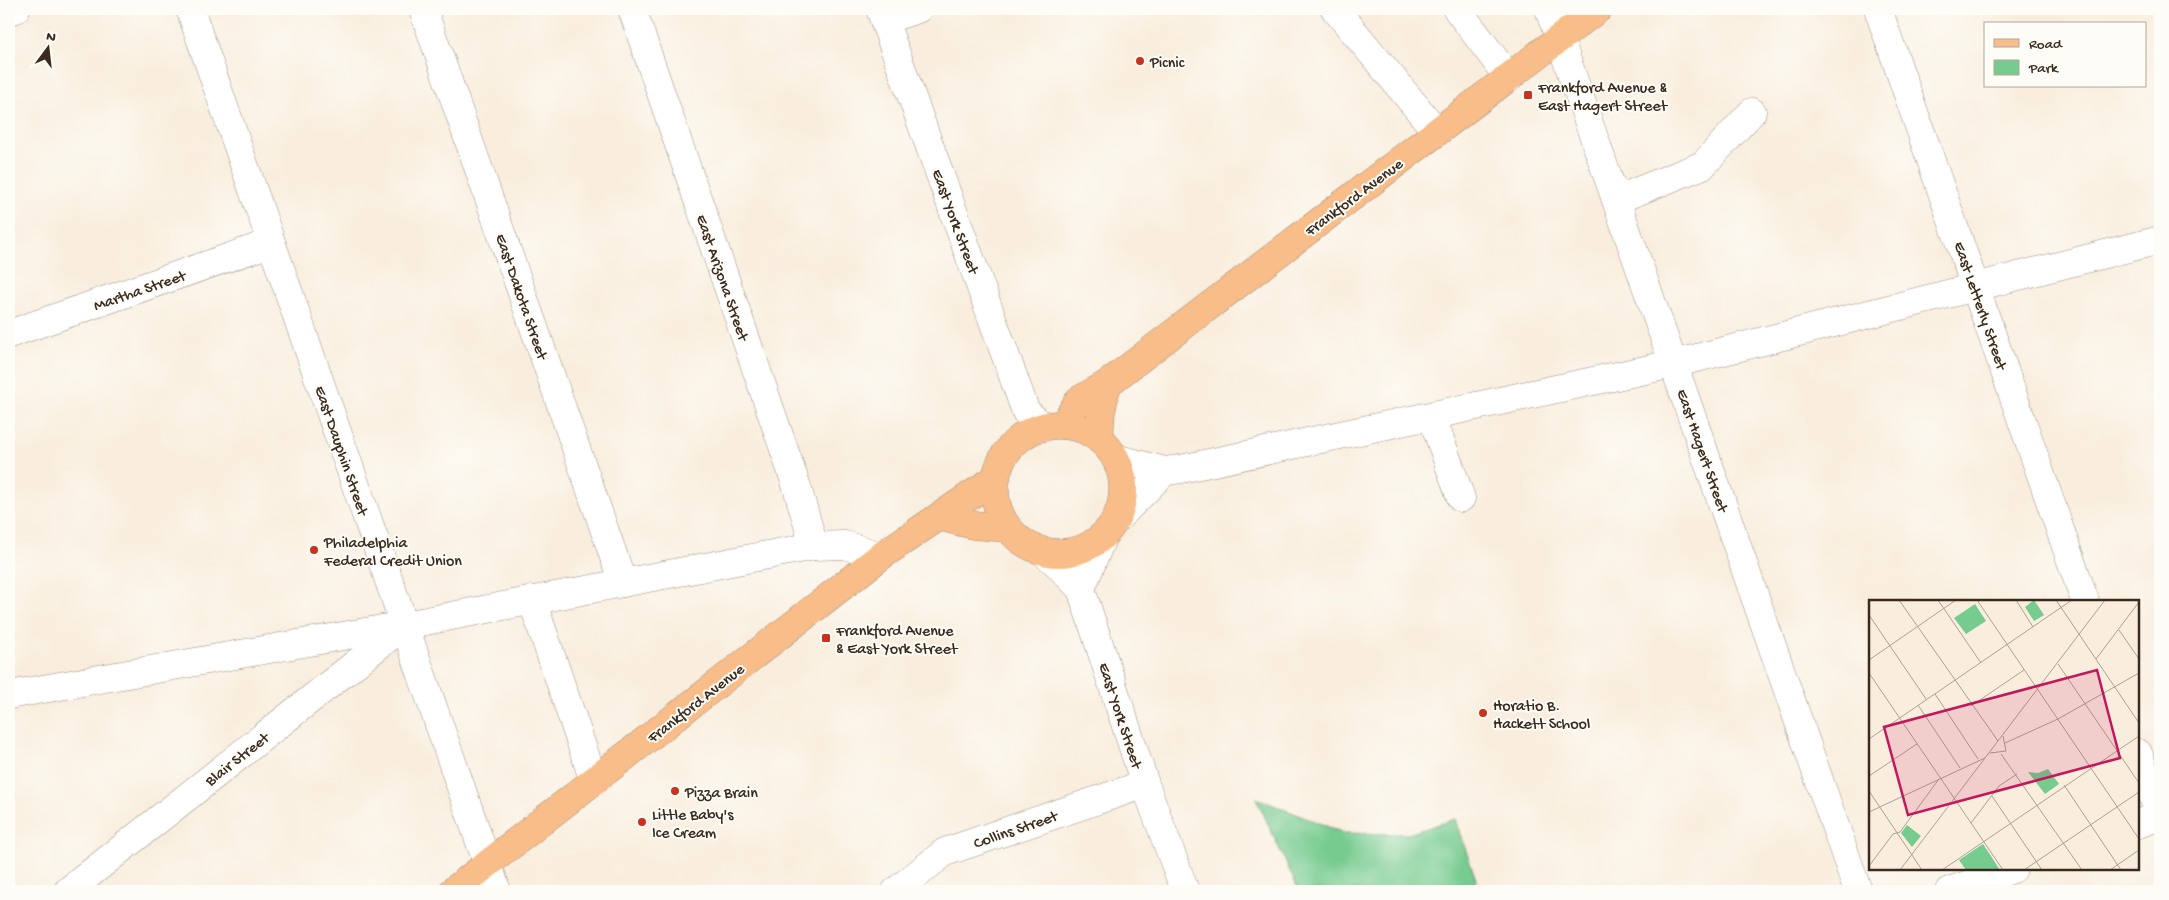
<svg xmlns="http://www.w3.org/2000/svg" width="2169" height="900" font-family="'Gochi Hand',sans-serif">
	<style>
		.green { fill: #76cb8f; stroke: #587a56 }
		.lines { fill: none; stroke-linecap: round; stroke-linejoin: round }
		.minor-casing { stroke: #9a8c7e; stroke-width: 29 }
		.major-casing { stroke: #9a8c7e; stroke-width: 29 }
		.minor { stroke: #fff; stroke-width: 28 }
		.major { stroke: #f8bd88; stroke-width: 28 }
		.poi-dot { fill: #c8321e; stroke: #fdfcf7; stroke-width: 2 }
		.labels { text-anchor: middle; stroke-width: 4; stroke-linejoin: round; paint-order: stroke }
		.poi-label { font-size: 16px; fill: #3b2a1e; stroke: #fdfcf7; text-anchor: start }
		.street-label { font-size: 16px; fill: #3b2a1e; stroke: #fdfcf7 }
		.inset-road { fill: none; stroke: #ada091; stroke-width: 1 }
		.view { fill: #c2185b; fill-opacity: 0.15; stroke: #c2185b; stroke-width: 2.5 }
		.inset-edge { fill: none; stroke: #3b2a1e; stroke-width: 2.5 }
	</style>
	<rect width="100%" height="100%" fill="#fdfcf7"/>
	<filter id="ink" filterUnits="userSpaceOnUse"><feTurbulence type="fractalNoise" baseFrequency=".02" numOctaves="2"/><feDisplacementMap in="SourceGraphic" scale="10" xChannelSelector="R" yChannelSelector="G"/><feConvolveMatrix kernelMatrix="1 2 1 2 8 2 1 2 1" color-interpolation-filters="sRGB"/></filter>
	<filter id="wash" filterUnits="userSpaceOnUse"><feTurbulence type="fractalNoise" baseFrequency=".0096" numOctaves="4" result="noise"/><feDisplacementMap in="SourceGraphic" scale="20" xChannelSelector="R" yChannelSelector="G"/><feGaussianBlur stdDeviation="1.12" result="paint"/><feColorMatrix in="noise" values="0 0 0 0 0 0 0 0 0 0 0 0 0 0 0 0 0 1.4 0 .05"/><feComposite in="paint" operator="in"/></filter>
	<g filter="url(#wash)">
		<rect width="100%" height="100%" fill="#f9eede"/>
		<polygon class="green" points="1256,798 1344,833 1408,834 1455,819 1480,891 1299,891"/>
	</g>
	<g filter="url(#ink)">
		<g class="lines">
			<g class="minor-casing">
				<g id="minor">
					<polyline points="190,9 497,891"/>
					<polyline points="423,9 623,583"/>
					<polyline points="632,9 797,487 814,546"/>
					<polyline points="880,9 1026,412 1044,427"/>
					<polyline points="1335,9 1437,132"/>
					<polyline points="1457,9 1509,78"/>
					<polyline points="1549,9 1858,891"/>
					<polyline points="1878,9 2085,601"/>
					<polyline points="9,11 16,9"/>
					<polyline points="884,20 918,9"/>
					<polyline points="1616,200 1703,165 1752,112"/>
					<polyline points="9,334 270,243"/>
					<polyline points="1432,417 1461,498"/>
					<polyline points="1115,458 1165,471 1181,469 1673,364 2160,240"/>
					<polyline points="1116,520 1165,471"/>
					<polyline points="1042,551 1055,562 1081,589 1145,784 1185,891"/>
					<polyline points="1081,589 1103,536"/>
					<polyline points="532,600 594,781"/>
					<polyline points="9,695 405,625 814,546 845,545 881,556"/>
					<polyline points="2138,753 2160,817"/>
					<polyline points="2138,824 2160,816"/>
					<polyline points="68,891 402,627"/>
					<polyline points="896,891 945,852 1145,784"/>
					<polyline points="1949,891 2013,869"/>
				</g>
			</g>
			<g class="major-casing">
				<g id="major">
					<polyline points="1063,425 1079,400 1107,384 1598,9"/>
					<circle cx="1059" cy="489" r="64"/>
					<polyline points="1099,439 1101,412 1107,384"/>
					<polyline points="941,517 973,525 1007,528"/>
					<polyline points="453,891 881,556 996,478"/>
				</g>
			</g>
			<use href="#minor" class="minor"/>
			<use href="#major" class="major"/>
		</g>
	</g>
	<g class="poi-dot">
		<circle cx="1140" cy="61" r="5"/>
		<rect x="1523" y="90" width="10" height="10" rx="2.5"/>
		<circle cx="314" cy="550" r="5"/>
		<rect x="821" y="633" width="10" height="10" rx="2.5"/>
		<circle cx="1483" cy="713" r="5"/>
		<circle cx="675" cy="791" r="5"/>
		<circle cx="642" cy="822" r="5"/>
	</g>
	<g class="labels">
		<g class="poi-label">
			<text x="1150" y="67">Picnic</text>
			<text x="1538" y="92">Frankford Avenue &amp;<tspan x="1538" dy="18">East Hagert Street</tspan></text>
			<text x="324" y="547">Philadelphia<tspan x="324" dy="18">Federal Credit Union</tspan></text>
			<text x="836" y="635">Frankford Avenue<tspan x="836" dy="18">&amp; East York Street</tspan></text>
			<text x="1493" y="710">Horatio B.<tspan x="1493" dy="18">Hackett School</tspan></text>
			<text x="685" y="797">Pizza Brain</text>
			<text x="652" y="819">Little Baby's<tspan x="652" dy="18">Ice Cream</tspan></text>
		</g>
		<g class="street-label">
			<text transform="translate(1353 196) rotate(-37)" y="6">Frankford Avenue</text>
			<text transform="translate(957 221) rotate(70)" y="6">East York Street</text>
			<text transform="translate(724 277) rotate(71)" y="6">East Arizona Street</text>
			<text transform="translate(139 289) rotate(-19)" y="6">Martha Street</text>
			<text transform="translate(523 296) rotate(71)" y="6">East Dakota Street</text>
			<text transform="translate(1982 305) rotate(71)" y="6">East Letterly Street</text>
			<text transform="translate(343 450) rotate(71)" y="6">East Dauphin Street</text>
			<text transform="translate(1704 450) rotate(71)" y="6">East Hagert Street</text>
			<text transform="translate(695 702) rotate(-38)" y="6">Frankford Avenue</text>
			<text transform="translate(1122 715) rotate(72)" y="6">East York Street</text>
			<text transform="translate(236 758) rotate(-38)" y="6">Blair Street</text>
			<text transform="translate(1015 828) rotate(-19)" y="6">Collins Street</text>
		</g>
	</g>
	<g transform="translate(1869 600)">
		<rect width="270" height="270" fill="#f9eede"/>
		<path d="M165,0L175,15L165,21L156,7ZM106,4L117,21L97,34L85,18ZM179,169L190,184L176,194L159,172L169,173ZM38,225L52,236L43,247L32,233ZM114,244L131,270H97L90,260Z" fill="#76cb8f"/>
		<path class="inset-road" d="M30,0L129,141M69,0L112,63M108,0L270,239M147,0L164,27M187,0L270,123M0,15L57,99M250,30L270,59M227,59L270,2M0,60L87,0M189,64L270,183M0,73L134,270M66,94L109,159M49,105L91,168M102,106L155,70M0,139L203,0M136,143L189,119L270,73M121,153L137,151L134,136M132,154L213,270M0,176L48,144M195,185L252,270M0,191L53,270M123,196L173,270M0,212L116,158M102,223L130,186L148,174M0,266L24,234L31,232L70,179M31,270L236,0M73,270L270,136M155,270L270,192M241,270L270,250"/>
		<path class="view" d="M228,70L251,158L39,215L15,127Z"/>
		<rect width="270" height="270" class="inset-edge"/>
	</g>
	<rect width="2169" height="900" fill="none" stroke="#fdfcf7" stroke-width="30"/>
	<rect x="1984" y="22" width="162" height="65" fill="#fdfcf7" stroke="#afa8a0"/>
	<rect x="1994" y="39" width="25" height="8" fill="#f8bd88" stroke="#afa8a0"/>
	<text x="2029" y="48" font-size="15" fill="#3b2a1e">Road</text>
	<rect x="1994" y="60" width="25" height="15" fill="#76cb8f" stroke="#afa8a0"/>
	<text x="2029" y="72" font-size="15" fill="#3b2a1e">Park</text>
	<g transform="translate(48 48) rotate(15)" stroke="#fdfcf7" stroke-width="4" paint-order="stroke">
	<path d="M0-4L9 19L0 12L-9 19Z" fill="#3b2a1e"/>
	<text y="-8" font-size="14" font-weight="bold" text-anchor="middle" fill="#3b2a1e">N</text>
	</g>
</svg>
